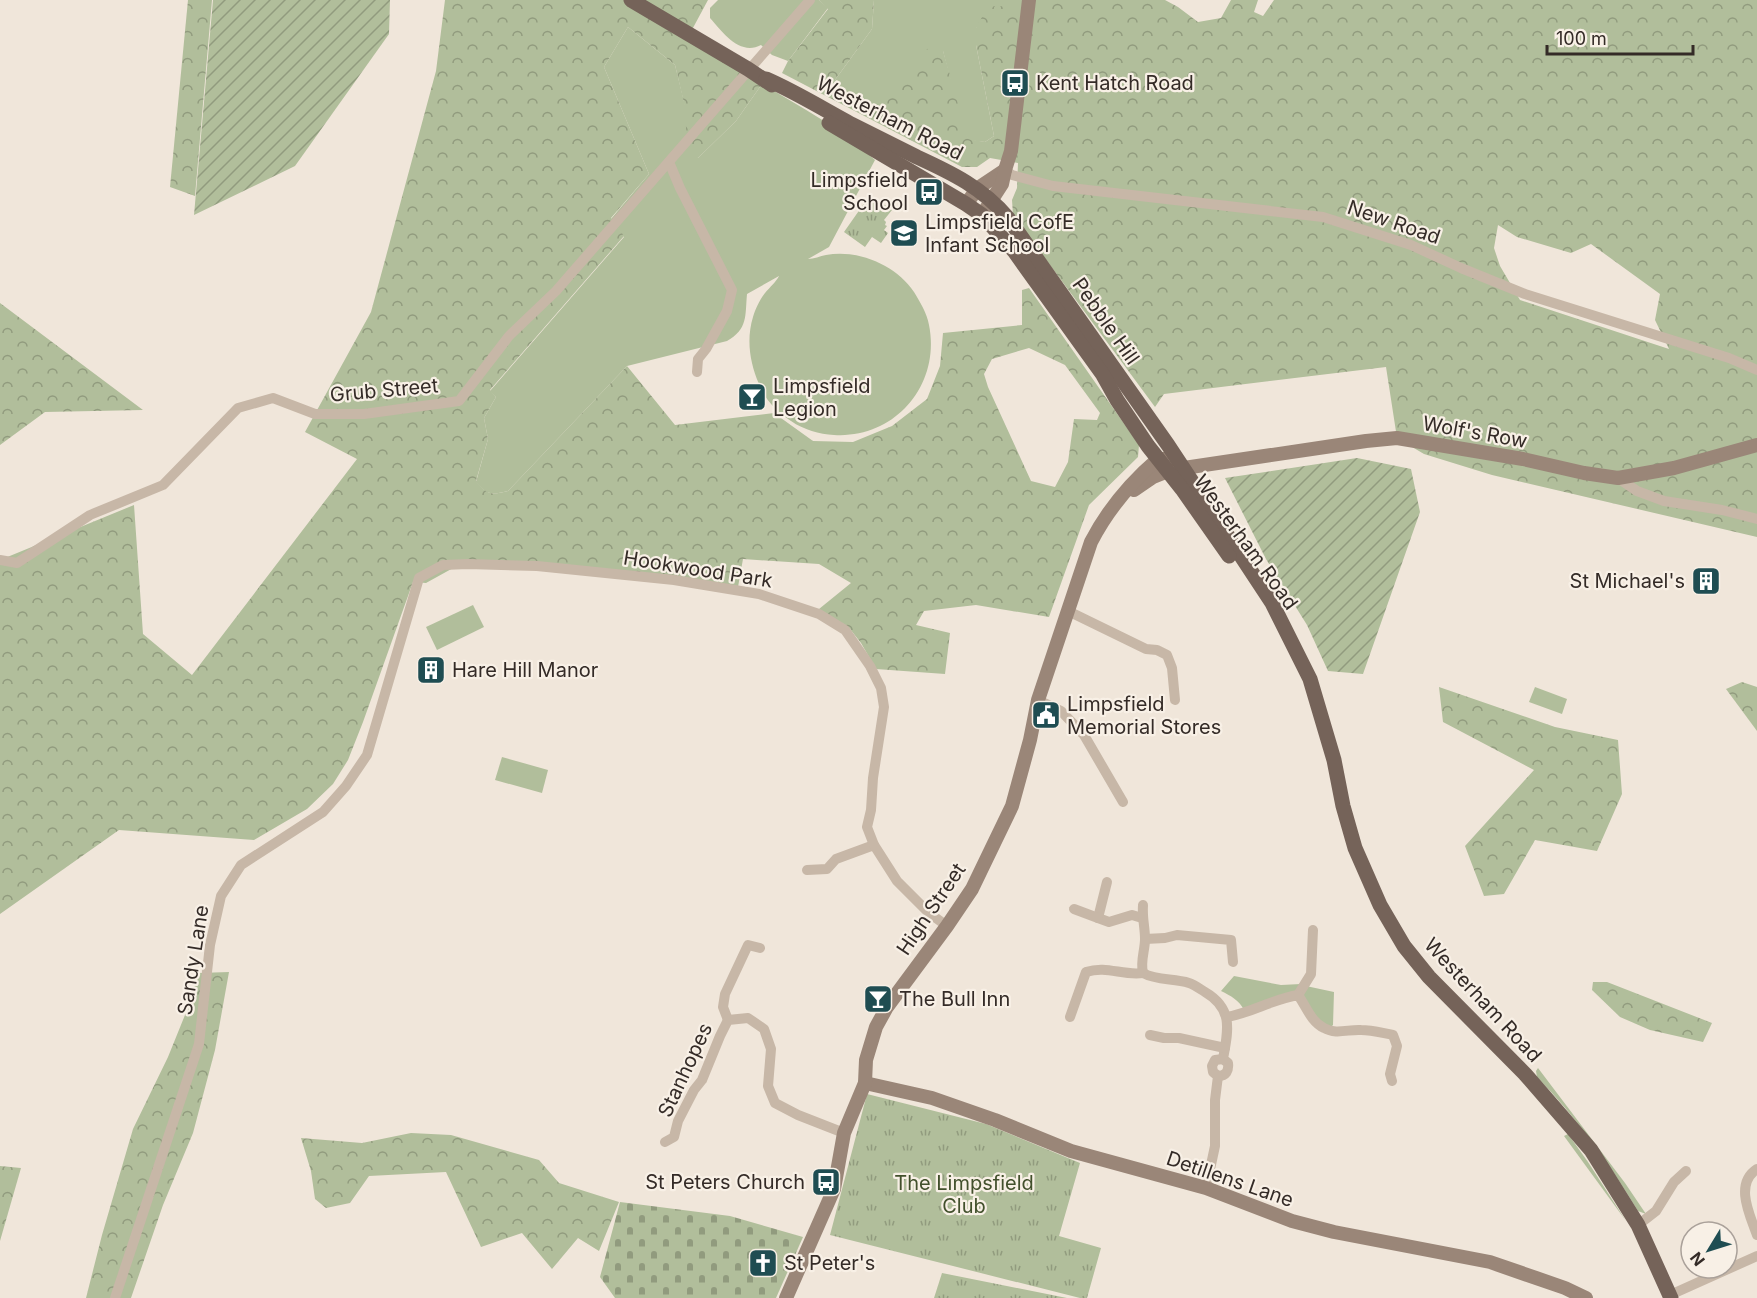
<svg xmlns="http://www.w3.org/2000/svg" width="1757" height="1298" font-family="Inter,sans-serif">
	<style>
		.grass { fill: #b1be9b }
		.forest { fill: url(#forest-crowns); fill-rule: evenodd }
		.cemetery { fill: url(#cemetery-stones) }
		.park { fill: url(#park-tufts) }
		.garden { fill: url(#garden-furrows) }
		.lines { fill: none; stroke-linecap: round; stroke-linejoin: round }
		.street { stroke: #c7b7a7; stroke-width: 10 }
		.secondary { stroke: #9a8678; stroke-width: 14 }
		.primary { stroke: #756359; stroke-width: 15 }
		.labels { text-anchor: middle; stroke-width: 4.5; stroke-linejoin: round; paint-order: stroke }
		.poi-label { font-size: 20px; fill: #342b27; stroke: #f8f0e6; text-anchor: start }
		.street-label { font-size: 20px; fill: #342b27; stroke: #f8f0e6 }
		.park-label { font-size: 20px; fill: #42502c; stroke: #f8f0e6 }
	</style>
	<defs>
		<pattern id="forest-crowns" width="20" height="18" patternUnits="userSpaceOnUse" patternTransform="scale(1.5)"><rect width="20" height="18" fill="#b1be9b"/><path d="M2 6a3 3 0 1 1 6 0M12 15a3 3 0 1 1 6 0" fill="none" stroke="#919b7e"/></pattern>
		<pattern id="cemetery-stones" width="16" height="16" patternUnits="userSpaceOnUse" patternTransform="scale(1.5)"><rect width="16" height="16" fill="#b1be9b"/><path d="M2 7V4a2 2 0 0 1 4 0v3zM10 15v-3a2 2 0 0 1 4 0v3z" fill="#919b7e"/></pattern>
		<pattern id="park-tufts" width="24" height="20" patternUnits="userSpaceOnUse" patternTransform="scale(1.5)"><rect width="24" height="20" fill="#b1be9b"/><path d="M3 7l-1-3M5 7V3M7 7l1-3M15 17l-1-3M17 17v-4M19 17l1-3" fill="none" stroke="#919b7e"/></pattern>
		<pattern id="garden-furrows" width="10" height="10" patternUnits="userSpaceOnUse" patternTransform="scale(1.5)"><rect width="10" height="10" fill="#b1be9b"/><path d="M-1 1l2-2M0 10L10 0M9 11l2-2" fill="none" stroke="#919b7e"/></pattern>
	</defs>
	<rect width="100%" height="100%" fill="#f0e6da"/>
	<g class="grass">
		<path d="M718,0H819L828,8L788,61L772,55L761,45C740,56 723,33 710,18V8Z"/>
		<polygon points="874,0 1018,0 1019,7 976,28 976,45 994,136 985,142 968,140 962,124 943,51 873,112 834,89 835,80 872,29"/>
		<path d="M628,27L675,65L698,158L736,121L762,84C801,107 842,129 875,160L829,247L808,259C814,259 820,256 826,255C858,249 896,265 914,292C920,302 927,313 929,325C941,385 895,439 834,435C819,434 804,430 791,421C777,412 765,400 759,384C750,363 746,340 753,317C755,310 760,299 765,293C770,287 776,282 779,276L747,294C745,316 748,329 727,341L627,366L508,491C491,495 487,495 476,482L488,439L484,418L496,397L490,391L624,237L611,219L649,174L604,67Z"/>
		<polygon points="473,605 484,627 437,650 426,627"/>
		<polygon points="1535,687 1567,699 1562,714 1529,702"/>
		<polygon points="502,757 548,770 542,793 495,780"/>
		<path d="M1234,976L1281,985L1301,984L1297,991L1244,1010C1239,1000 1231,996 1221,991Z"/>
		<path d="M1306,986L1334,992L1333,1025L1331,1027C1316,1021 1310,1007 1302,994Z"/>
		<path d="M1538,1068L1625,1183L1646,1214L1638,1211C1609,1163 1577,1118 1537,1077L1536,1071Z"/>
		<polygon points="1568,1134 1588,1162 1626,1221 1564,1136"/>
	</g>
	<g class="forest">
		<polygon points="188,0 212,0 195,196 170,187"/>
		<path d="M445,0H708L687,39L762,84L736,121L698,158L688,152L684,103L675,65L628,27L604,67L649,174L611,218L624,236L490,390L496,397L484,418L488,439L476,481C487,495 491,495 508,491L627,366L675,425L774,413L813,441L853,442L892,426L927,399L940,366L943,333L1022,325V290L1029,288L1139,445L1138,457L1089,505L1049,617L976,605L924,611L916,625L950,633L945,674L876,669L861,643L850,629L819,609L851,583L819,564L743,559L738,587L464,562L426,583L413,582L363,722L348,760L333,784L307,809L254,840L119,830L0,914V560L134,505L143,634L192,675L357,459L305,432L371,312L436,71ZM1029,348L1065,365L1100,413L1097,420L1074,419L1068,462L1055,487L1031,481L988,387L984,374L992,359Z"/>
		<path d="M819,0H874L872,29L835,80L834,89L873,111L926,50L940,40L968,139L985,142L994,136L976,45V28L982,17L994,6L1018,7V0H1165L1178,7L1198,22L1221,18L1231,0H1258L1254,12L1263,16L1274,0H1757V537L1492,475L1424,454L1397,438L1386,367L1164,394L1155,407L1013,215L1012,200L1017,188L1018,163L990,158L977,167H962L782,73L788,61L828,9ZM1498,225L1517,237L1571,253L1591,244L1660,294L1655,320L1669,349L1520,300L1500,266L1494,248Z"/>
		<polygon points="0,303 143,410 45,412 0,445"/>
		<polygon points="1742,682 1757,687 1757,731 1726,689"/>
		<polygon points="1439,687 1555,727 1618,740 1622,794 1597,851 1535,840 1504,894 1484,896 1465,846 1534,770 1443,722"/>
		<polygon points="229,972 215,1050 193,1133 163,1205 131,1298 86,1298 102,1235 133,1129 168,1057 187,1010 199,973"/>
		<polygon points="1593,982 1607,982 1712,1023 1703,1042 1650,1030 1620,1017 1592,990"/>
		<polygon points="411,1133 451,1135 539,1160 559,1183 619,1202 599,1251 578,1238 552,1269 522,1233 481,1247 446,1172 369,1176 350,1203 326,1208 315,1199 311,1171 301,1138 362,1143"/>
		<polygon points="0,1166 21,1168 0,1241"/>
	</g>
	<polygon class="cemetery" points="620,1202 730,1216 803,1237 776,1298 615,1298 600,1277"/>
	<g class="park">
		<polygon points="870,195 892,210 884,220 886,222 885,225 887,226 884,230 888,233 881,243 872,237 865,247 844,232"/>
		<polygon points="867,1094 986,1124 1080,1163 1059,1236 1101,1248 1087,1298 1080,1298 830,1235"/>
		<polygon points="942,1273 1067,1298 934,1298"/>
	</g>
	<g class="garden">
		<polygon points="213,0 390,0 389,34 295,166 194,215"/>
		<polygon points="1357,458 1411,469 1420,512 1363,674 1328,671 1307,625 1266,559 1225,478"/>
	</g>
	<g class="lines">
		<g class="street">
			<polyline points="669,162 680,188 732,290 727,311 706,349 698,359 697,372"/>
			<polyline points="1005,170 1012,175 1053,186 1323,217 1411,245 1461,268 1525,294 1729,358 1757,370"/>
			<polyline points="1618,478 1637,491 1664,501 1722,510 1757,519"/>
			<polyline points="0,560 17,563 90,515 163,485 238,408 273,398 315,414 364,414 459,401 509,336 556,291 810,0"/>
			<polyline points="1068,611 1146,649 1157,650 1167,655 1172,668 1175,700"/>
			<polyline points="1038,700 1061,711 1084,735 1123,802"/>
			<polyline points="807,870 827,869 836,859 874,845"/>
			<polyline points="1107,882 1098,918 1109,922 1132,915 1142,918"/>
			<polyline points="1074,909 1098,918"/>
			<polyline points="1145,939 1165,938 1177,935 1231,940 1233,962"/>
			<path d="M1143,973C1157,981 1174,978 1189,983C1195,985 1200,989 1205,992C1234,1009 1228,1031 1223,1059L1228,1063C1229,1071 1226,1076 1218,1076"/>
			<path d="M1143,973C1140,961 1145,951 1145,939C1145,927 1142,918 1143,905"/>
			<polyline points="1298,995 1311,974 1313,930"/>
			<path d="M1070,1017L1086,972C1107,965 1122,976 1143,973"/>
			<path d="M1227,1017C1251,1013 1273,999 1298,995C1306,1006 1311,1022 1324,1028C1336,1035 1349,1029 1361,1030C1372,1030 1382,1033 1393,1035L1397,1046L1390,1074L1392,1081"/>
			<polyline points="728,1020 723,1007 725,994 748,945 760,948"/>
			<polyline points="1150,1035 1164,1038 1179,1038 1225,1048"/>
			<polyline points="665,1142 674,1137 678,1121 694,1090 702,1080 720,1036 728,1020 748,1018 764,1029 771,1049 768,1086 775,1103 798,1115 844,1133"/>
			<path d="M1757,1169C1734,1184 1750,1215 1757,1235"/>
			<polyline points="1206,1188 1215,1146 1215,1100 1218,1076 1213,1072 1212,1066 1215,1060 1223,1059"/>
			<polyline points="1638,1225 1656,1211 1674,1182 1686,1171"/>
			<polyline points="1670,1295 1757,1256"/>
			<polyline points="115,1298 199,1044 210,945 221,896 241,865 323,812 346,786 367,755 419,578 443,565 468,564 537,566 674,580 759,594 819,614 845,630 870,666 881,688 884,707 873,778 871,810 867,827 874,845 897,881 929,913 947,926"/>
		</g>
		<g class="secondary">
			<polyline points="966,204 978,188 1005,170"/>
			<polyline points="982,215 1002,184 1005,170 1011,151 1029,0"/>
			<polyline points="1184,468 1366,441 1397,438 1523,459 1584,473 1618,478 1674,468 1757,445"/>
			<polyline points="1134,490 1153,477 1168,471"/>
			<polyline points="865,1083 932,1098 995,1120 1071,1151 1206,1188 1292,1221 1334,1232 1490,1262 1565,1288 1586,1298"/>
			<path d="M786,1298L834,1189L844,1133L865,1083L866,1060L876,1027L887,1007L947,926L972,889L1012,806L1030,740L1038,700L1091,542C1108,509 1130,483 1158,459H1177"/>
		</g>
		<g class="primary">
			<polyline points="631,0 748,69 772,85"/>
			<path d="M766,79C796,92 823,109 851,124C873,135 895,146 917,157C952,173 983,188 1008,218L1168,445L1272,603L1310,679L1334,760L1343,806L1355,848L1380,905L1404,946L1429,977L1525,1074L1591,1150L1638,1225L1671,1298"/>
			<polyline points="829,123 966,204 982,215 1014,251 1103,375 1117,400 1148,446 1182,489 1229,556"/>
		</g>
	</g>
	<defs>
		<g id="bus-square" transform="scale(1.5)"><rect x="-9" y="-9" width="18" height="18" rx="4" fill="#1f4d52" stroke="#f8f0e6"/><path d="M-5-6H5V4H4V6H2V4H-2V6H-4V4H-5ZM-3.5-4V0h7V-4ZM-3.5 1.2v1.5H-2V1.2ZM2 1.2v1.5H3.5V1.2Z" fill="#fff"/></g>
		<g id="school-square" transform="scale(1.5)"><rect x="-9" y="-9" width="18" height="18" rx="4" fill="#1f4d52" stroke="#f8f0e6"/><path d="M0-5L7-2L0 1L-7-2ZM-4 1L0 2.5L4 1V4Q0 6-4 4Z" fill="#fff"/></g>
		<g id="bar-square" transform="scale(1.5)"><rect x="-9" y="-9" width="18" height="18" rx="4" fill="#1f4d52" stroke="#f8f0e6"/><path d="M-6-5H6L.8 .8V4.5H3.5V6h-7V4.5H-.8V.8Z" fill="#fff"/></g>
		<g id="building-square" transform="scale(1.5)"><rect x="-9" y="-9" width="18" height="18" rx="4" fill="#1f4d52" stroke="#f8f0e6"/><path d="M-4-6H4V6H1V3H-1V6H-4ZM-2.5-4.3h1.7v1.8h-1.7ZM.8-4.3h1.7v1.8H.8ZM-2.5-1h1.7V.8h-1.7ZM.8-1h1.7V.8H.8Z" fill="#fff"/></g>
		<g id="civic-square" transform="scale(1.5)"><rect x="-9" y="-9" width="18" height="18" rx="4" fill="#1f4d52" stroke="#f8f0e6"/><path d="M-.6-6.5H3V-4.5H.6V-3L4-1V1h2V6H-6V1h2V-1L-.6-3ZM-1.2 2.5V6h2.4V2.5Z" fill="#fff"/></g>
		<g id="church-square" transform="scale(1.5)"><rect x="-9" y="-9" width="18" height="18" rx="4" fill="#1f4d52" stroke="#f8f0e6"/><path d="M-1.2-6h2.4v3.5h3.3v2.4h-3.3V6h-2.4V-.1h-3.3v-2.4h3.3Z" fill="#fff"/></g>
	</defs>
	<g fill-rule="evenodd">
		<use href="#bus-square" x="1015" y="83"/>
		<use href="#bus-square" x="929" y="192"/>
		<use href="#school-square" x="904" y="233"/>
		<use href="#bar-square" x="752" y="397"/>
		<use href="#building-square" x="1706" y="581"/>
		<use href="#building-square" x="431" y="670"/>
		<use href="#civic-square" x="1046" y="715"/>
		<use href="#bar-square" x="878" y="999"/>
		<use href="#bus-square" x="826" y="1182"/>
		<use href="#church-square" x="763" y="1263"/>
	</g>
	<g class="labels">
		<g class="poi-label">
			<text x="1036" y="90">Kent Hatch Road</text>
			<text x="908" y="187" text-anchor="end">Limpsfield<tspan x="908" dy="23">School</tspan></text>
			<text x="925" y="229">Limpsfield CofE<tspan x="925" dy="23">Infant School</tspan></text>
			<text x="773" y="393">Limpsfield<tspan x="773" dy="23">Legion</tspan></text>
			<text x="1685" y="588" text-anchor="end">St Michael's</text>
			<text x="452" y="677">Hare Hill Manor</text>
			<text x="1067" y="711">Limpsfield<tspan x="1067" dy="23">Memorial Stores</tspan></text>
			<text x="899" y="1006">The Bull Inn</text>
			<text x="805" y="1189" text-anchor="end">St Peters Church</text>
			<text x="784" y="1270">St Peter's</text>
		</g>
		<g class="street-label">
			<text transform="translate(890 118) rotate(27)" y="7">Westerham Road</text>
			<text transform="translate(1394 222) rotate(19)" y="7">New Road</text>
			<text transform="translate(1106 321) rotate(55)" y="7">Pebble Hill</text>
			<text transform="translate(384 390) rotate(-5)" y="7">Grub Street</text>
			<text transform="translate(1475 432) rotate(10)" y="7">Wolf's Row</text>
			<text transform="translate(1246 542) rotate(54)" y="7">Westerham Road</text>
			<text transform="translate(698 569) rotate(9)" y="7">Hookwood Park</text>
			<text transform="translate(931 909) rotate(-56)" y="7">High Street</text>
			<text transform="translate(193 960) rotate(-81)" y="7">Sandy Lane</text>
			<text transform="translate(1483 1000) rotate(47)" y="7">Westerham Road</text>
			<text transform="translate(685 1070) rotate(-65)" y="7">Stanhopes</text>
			<text transform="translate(1230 1179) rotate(19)" y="7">Detillens Lane</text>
		</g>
		<g class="park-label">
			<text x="964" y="1190">The Limpsfield<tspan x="964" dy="23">Club</tspan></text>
		</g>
	</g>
	<g transform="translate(1709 1250) rotate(232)"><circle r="28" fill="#f8f0e6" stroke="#aaa19a" stroke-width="1.5"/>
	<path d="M0-4.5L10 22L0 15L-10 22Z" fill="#1f4d52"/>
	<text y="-9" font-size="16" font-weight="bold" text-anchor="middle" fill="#342b27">N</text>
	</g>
	<path d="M1547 45v9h146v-9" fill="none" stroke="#342b27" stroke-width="3"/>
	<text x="1556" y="45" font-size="18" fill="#342b27" stroke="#f8f0e6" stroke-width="4.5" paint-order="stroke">100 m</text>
</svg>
